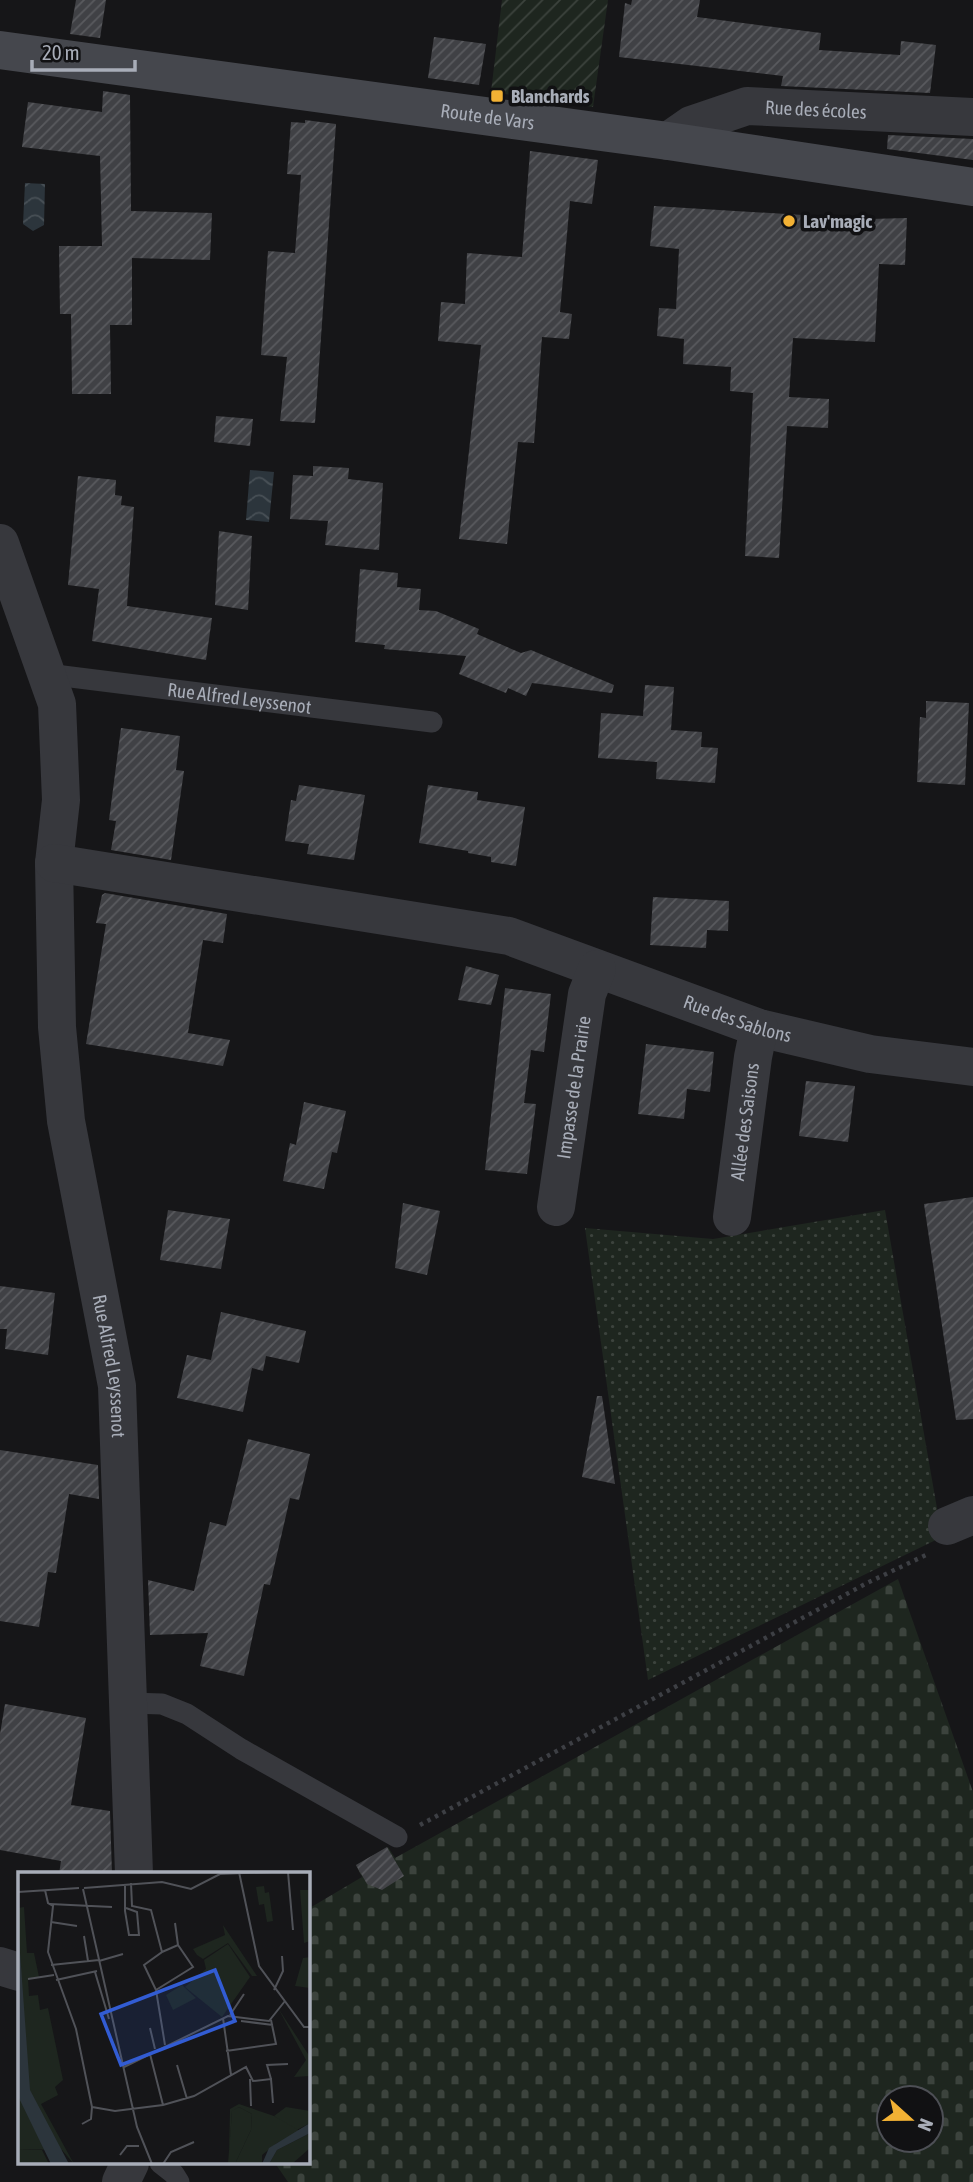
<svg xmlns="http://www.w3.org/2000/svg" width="973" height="2182" font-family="'Asap Condensed',sans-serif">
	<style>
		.grass { fill: url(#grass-dots) }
		.cemetery { fill: url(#cemetery-stones); fill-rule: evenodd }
		.garden { fill: url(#garden-furrows) }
		.water { fill: url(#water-waves) }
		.building { fill: url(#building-hatch) }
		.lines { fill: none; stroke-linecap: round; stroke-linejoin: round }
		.path { stroke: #3d3f44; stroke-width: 4.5; stroke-dasharray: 3.5 5; stroke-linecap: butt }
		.service { stroke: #37383d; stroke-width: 21 }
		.minor { stroke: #37383d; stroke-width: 38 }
		.secondary { stroke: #45474d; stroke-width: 38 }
		.poi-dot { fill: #f2b134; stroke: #111113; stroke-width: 2.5 }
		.labels { text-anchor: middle; stroke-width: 7; stroke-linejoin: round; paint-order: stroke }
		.poi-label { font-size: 19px; font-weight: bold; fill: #a8adb8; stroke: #111113; text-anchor: start }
		.street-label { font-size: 19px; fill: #a8adb8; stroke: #111113 }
		.inset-road { fill: none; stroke: #505258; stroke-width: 2 }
		.view { fill: #325cd3; fill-opacity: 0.15; stroke: #325cd3; stroke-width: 3.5 }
		.inset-edge { fill: none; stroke: #a8adb8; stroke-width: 3.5 }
	</style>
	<defs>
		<pattern id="grass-dots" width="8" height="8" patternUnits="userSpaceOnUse" patternTransform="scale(1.75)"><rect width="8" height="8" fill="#1e261f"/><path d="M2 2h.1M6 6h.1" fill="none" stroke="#3c433d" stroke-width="1.8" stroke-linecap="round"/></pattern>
		<pattern id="cemetery-stones" width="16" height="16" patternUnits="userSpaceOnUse" patternTransform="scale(1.75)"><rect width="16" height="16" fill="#1e261f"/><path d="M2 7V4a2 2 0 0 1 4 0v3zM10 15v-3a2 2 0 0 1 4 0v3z" fill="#3c433d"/></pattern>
		<pattern id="garden-furrows" width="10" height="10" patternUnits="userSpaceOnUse" patternTransform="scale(1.75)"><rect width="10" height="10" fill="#1e261f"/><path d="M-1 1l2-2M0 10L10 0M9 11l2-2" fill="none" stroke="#3c433d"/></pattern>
		<pattern id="water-waves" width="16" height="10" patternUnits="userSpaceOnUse" patternTransform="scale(1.75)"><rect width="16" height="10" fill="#2c353c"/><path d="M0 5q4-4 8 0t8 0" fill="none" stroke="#485056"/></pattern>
		<pattern id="building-hatch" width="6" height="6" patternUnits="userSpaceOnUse" patternTransform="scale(1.75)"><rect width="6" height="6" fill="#404145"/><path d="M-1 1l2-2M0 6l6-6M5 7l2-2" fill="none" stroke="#595a5e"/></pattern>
	</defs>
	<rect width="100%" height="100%" fill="#161618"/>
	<polygon class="grass" points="885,1210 942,1537 648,1680 585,1228 713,1239"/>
	<path class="cemetery" d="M898,1579L973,1792V2182H288L275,2163H308V1909L362,1877L356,1865L388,1847L395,1858ZM889,2098H931V2140H889Z"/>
	<polygon class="garden" points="502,0 608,0 593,107 491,92"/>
	<g class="water">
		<polygon points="25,183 45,184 44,225 33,231 23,224"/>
		<polygon points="250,470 274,472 269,522 246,520"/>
	</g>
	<g class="building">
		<polygon points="76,0 106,0 100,38 70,34"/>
		<polygon points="632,0 700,0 697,17 821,33 819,50 900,55 901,41 936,45 930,93 781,86 783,76 619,57 625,3 631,5"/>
		<polygon points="434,37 486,44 479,85 428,78"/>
		<polygon points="103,91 130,95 131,211 212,213 210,260 132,258 132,325 110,325 111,394 72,394 71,314 60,314 59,246 102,246 100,156 22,147 28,102 102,112"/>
		<polygon points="305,120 336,124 315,423 280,421 287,357 261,355 268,251 295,253 301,175 287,174 291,122 305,123"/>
		<polygon points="888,135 973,139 973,160 887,149"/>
		<polygon points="530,151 598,160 592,204 570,201 560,312 572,314 569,339 542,337 534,443 518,442 507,544 459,539 481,345 438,341 441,302 465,304 467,253 522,257"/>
		<polygon points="654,206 869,219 907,218 905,265 879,264 875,342 793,338 789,397 829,399 828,428 787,426 779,558 745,556 753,393 730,391 731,367 683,364 684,339 657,336 659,308 676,309 679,249 650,246"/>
		<polygon points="216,416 253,419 250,446 214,442"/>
		<polygon points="313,466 349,468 348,479 383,483 379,550 325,545 328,521 290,519 293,475 313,476"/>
		<polygon points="78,476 116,480 115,495 122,496 121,505 134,507 127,606 212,618 206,660 92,641 99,589 68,585"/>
		<polygon points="219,531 252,536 248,610 215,605"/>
		<polygon points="360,569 398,573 397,587 421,589 419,610 436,611 479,629 477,634 521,653 531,650 614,685 612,693 532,683 526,696 508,688 506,693 459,674 466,656 384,649 385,645 355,642"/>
		<polygon points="645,685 674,687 671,730 702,732 701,747 718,748 715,783 656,779 657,762 598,758 601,713 643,716"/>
		<polygon points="926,701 969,703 965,785 917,782 920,717 926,718"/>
		<polygon points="121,728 180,736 176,770 184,771 171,860 111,850 116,821 109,820"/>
		<polygon points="299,785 365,795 354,860 307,854 309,844 285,841 291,800 296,801"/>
		<polygon points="428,785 478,792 477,800 525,807 516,866 491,862 491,857 468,853 468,851 419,843"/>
		<polygon points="105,893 227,914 223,943 203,940 188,1033 230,1040 223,1066 86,1044 106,924 96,923 102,895"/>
		<polygon points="653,897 729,901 728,931 707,930 706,948 650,945"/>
		<polygon points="466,966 499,975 491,1005 458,1000"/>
		<polygon points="505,988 551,994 544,1052 531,1050 524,1103 536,1104 527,1174 485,1170"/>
		<polygon points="646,1044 714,1052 710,1092 687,1089 684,1119 638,1114"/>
		<polygon points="806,1081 855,1086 848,1142 799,1136"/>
		<polygon points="304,1102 346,1111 337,1153 332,1152 324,1189 283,1181 290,1143 296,1145"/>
		<polygon points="973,1197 973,1419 956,1420 924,1204"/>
		<polygon points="403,1203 440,1211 427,1275 395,1268"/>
		<polygon points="168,1210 230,1219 221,1269 160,1260"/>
		<polygon points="0,1286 55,1293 48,1355 5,1349 7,1329 0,1329"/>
		<polygon points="221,1312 306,1331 299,1363 266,1356 263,1371 252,1368 243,1412 177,1398 187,1355 211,1360"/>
		<polygon points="597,1396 602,1396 615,1484 582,1477"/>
		<polygon points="248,1439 310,1454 299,1500 290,1498 270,1585 264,1584 244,1676 200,1666 208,1633 150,1635 148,1580 194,1591 210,1522 226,1526"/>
		<polygon points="0,1450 98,1465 99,1499 69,1494 56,1573 48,1572 39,1627 0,1621"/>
		<polygon points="5,1704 86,1718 71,1805 110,1811 112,1874 59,1874 61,1861 0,1850 0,1734"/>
		<polygon points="387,1847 404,1876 382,1890 367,1884 356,1865"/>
	</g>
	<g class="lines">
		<polyline class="path" points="420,1825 867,1583 928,1554"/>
		<g class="service">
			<path id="s1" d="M47,674L432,722"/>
			<polyline points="130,1703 162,1704 187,1714 241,1749 397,1837"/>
			<polyline points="160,2163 174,2174 179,2182"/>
		</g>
		<g class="minor">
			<path id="s2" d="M668,141L691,125L747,106L973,117"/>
			<path id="s3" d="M0,543L57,704L61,800L54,863L57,1027L66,1121L117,1386L134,1874"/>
			<path id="s4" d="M54,863L509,936L759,1028L870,1054L973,1067"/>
			<path id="s5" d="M556,1207L587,994L597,969"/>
			<path id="s6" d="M732,1217L753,1057L759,1028"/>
			<polyline points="947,1526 973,1515"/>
			<polyline points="0,1966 19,1972"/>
			<polyline points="121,2182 130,2163"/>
		</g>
		<path class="secondary" id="s7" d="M0,50L668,141L973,187"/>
	</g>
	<g class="poi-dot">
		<rect x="490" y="89" width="14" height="14" rx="3.5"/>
		<circle cx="789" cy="221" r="7"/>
	</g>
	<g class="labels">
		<g class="poi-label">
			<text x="511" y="103">Blanchards</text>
			<text x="803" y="228">Lav'magic</text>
		</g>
		<g class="street-label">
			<text dy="7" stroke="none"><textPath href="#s2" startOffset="156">Rue des écoles</textPath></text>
			<text dy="7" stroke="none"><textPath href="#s7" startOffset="492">Route de Vars</textPath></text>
			<text dy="7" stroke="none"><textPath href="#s1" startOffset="194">Rue Alfred Leyssenot</textPath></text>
			<text dy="7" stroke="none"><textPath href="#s4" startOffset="704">Rue des Sablons</textPath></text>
			<text dy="7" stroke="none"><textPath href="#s5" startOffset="121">Impasse de la Prairie</textPath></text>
			<text dy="7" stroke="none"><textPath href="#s6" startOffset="96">Allée des Saisons</textPath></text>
			<text dy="7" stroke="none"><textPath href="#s3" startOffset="838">Rue Alfred Leyssenot</textPath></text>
		</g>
	</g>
	<g transform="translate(18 1872)">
		<rect width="292" height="292" fill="#161618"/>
		<path d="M293,85L292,116L277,114L285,86ZM164,113L178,126L155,138L148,123ZM221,235L234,242L233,258L217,292H210L214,238ZM268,235L292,239V251L277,259L256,244ZM0,277L24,278L31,292H0Z" fill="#1e261f"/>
		<path d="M282,18H292V69L286,71ZM6,35L9,81H16L21,105L10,107L11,124L20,123L22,138L30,136L45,208L37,215L40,223L23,232L56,292L44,278L0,277V36ZM205,53L239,104H234L210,71L185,87L179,83L175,77L207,63ZM260,136L292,185V204L276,205L288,188ZM221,232L256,244L282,259L259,271L244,283V292H217L233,258L234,242L221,235L214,239L211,283L212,237ZM292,261V276L274,292H251L259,278Z" fill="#1e261f"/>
		<path d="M210,72L232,105L204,145L167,115L188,97L186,88Z" fill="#1e261f"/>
		<path d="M246,14L247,21L251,20L255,49L249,50L246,32L241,33L238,15Z" fill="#1e261f"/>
		<path d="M0,53L12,218L51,292H33L0,224ZM292,251V261L259,278L251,292H244L251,276Z" fill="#2c353c"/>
		<path class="inset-road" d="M221,0L241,94L286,155H293M270,0L275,58M113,11L114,34L133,38L144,80L126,93L138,118L147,173M107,12V39L111,63H121L119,40L108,36M66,16L144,10L173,17L202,2L254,0M65,17L119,255L134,292M27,18L30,31L35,34L30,80L58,157L74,235M0,20L61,16M32,32L94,35M33,50L59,54M157,51L160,73M66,64L70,89M81,89L105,82M33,93L81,88M77,100L91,147M10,107L36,103M38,108L79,99M138,118L175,95L160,73L144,80M256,118L265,99L264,84M212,143L226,122M205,146L213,203M223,149L255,153M132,156L137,177M208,179L258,172L253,148M132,182L145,233M159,193L169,227M106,195L210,144L251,149L267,129M232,207L233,234M253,207L249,193L270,192M64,252L73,247L74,235L97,239L145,233L176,224L228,195L235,209L253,207L255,231M102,283L109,274H121M145,292L153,280L176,270"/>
		<path class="view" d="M197,98L217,149L103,193L83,142Z"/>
		<rect width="292" height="292" class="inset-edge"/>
	</g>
	<g transform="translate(910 2119) rotate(111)"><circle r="33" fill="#111113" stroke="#4d4f55" stroke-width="2"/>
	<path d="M0-5L12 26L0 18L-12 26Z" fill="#f2b134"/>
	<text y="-10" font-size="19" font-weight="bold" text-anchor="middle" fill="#a8adb8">N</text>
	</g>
	<path d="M32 60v10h103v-10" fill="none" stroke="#a8adb8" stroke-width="3.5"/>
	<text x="42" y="60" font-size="21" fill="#a8adb8" stroke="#111113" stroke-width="5" paint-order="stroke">20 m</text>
</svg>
